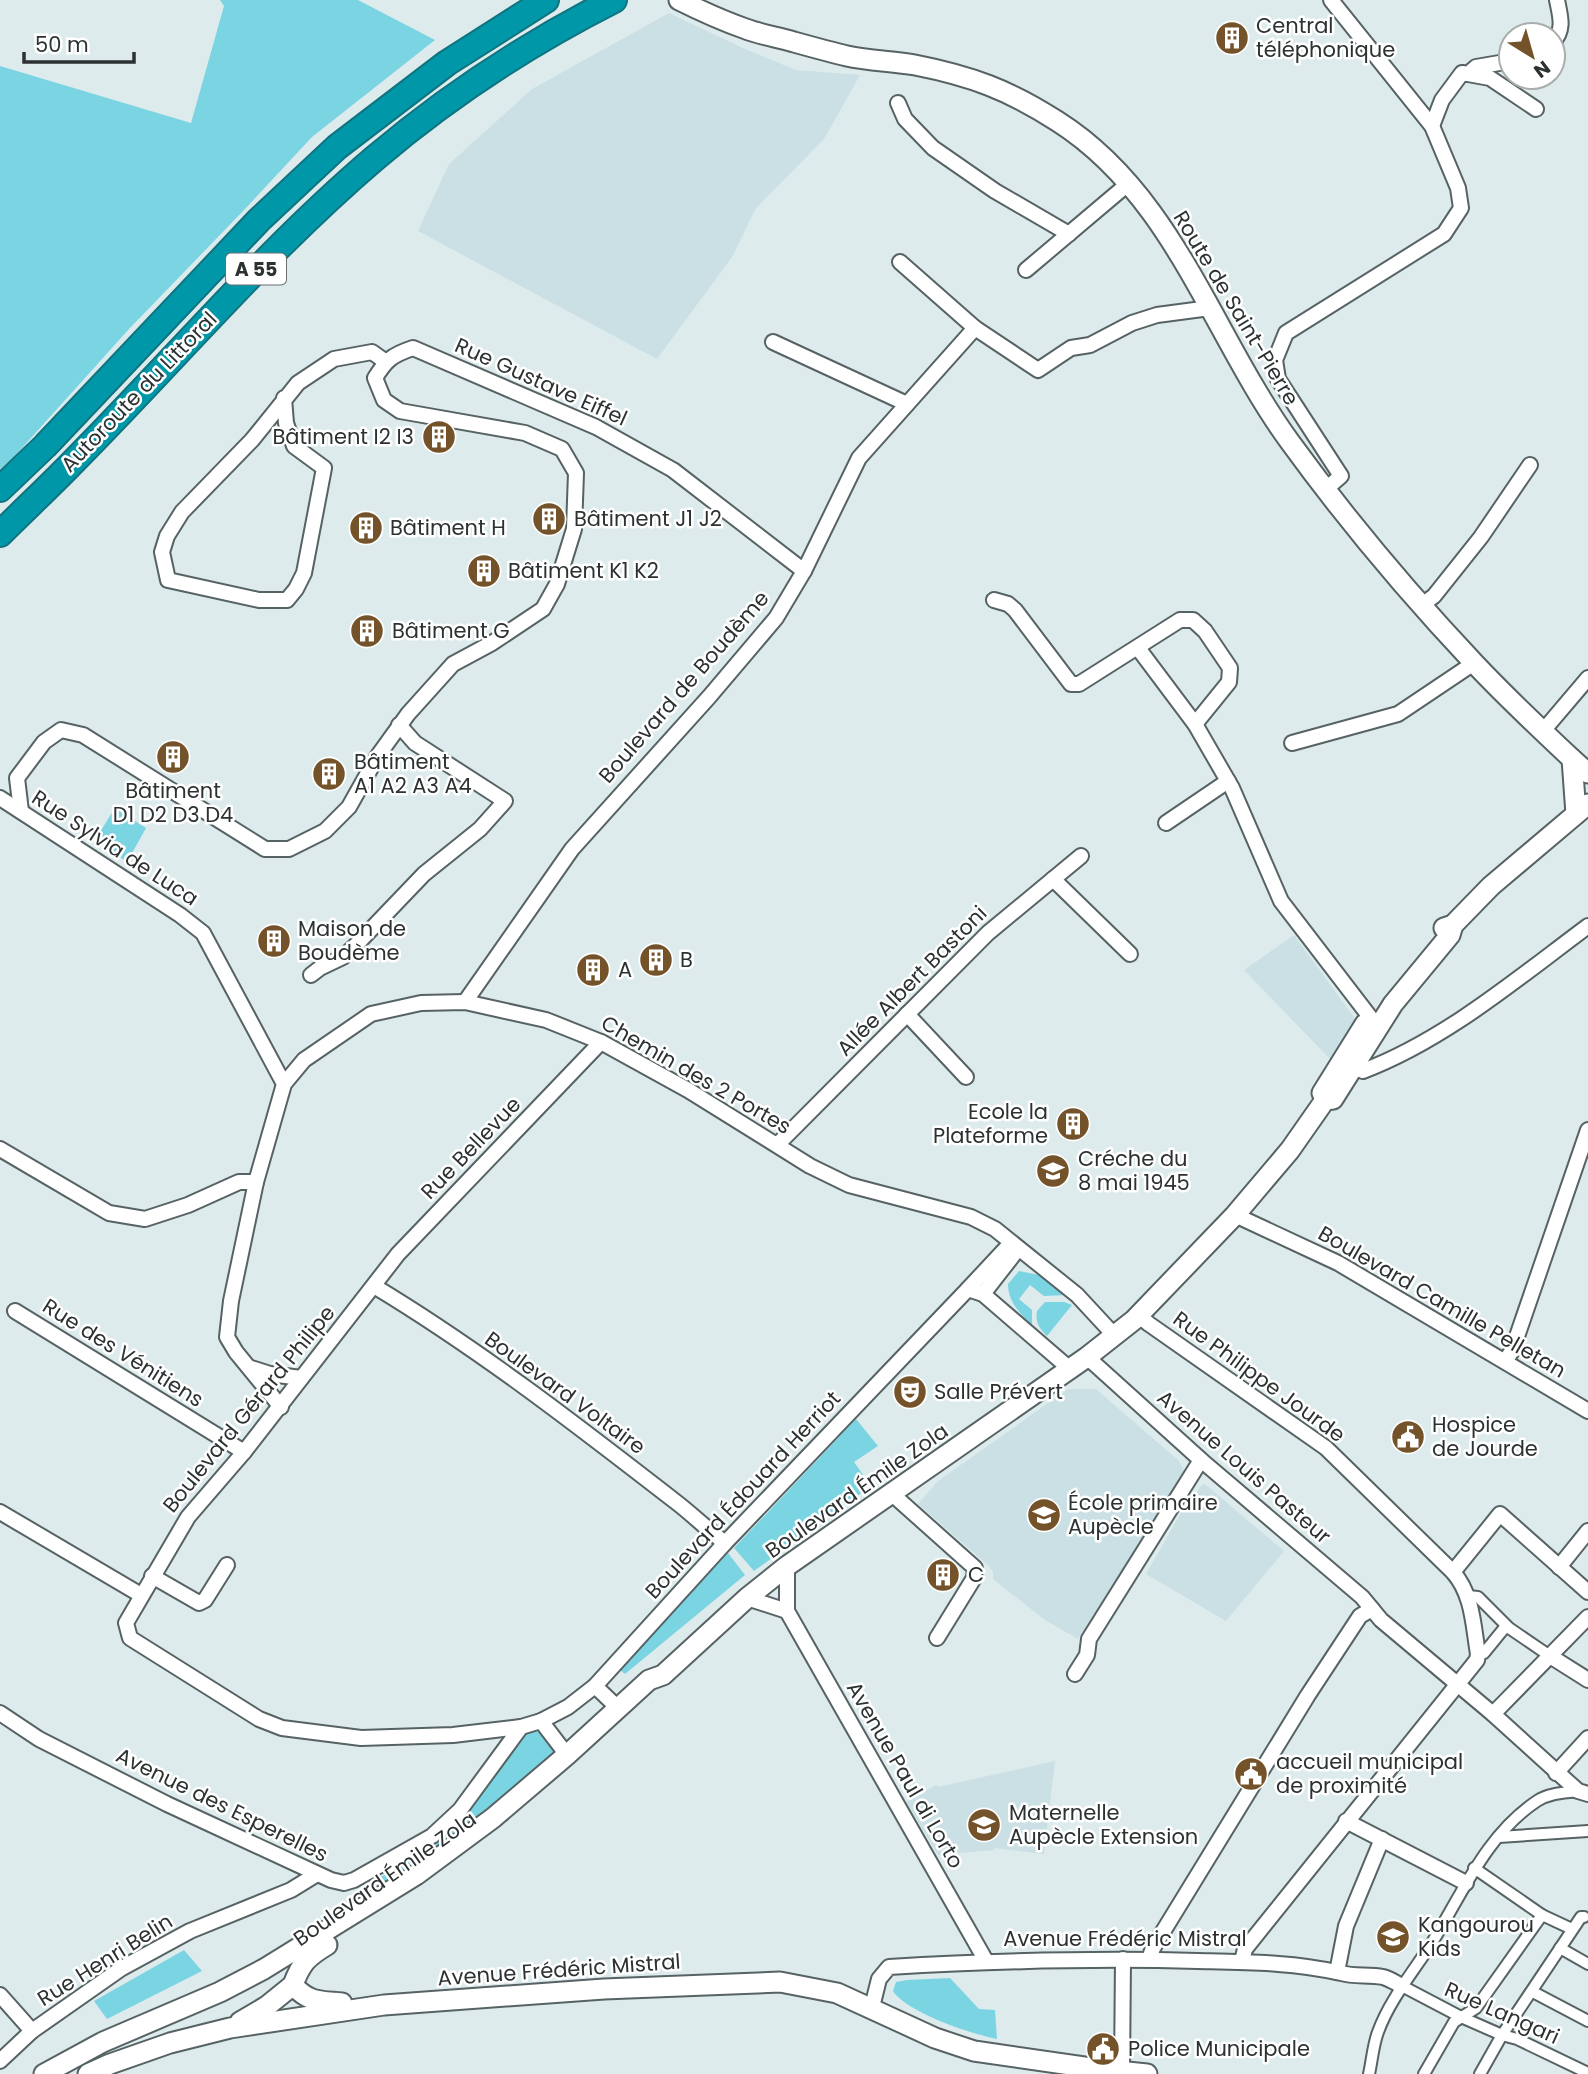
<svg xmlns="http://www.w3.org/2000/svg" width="1588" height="2074" font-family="Poppins,sans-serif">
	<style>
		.built { fill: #cbe0e4 }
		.green { fill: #7bd4e2 }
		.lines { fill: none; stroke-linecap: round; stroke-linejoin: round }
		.pedestrian-casing { stroke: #566263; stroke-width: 14 }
		.minor-casing { stroke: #566263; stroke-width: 18 }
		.secondary-casing { stroke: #566263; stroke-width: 23 }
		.motorway-casing { stroke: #0f747f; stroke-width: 28 }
		.pedestrian { stroke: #fff; stroke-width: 10 }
		.minor { stroke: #fff; stroke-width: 14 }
		.secondary { stroke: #fff; stroke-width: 19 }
		.motorway { stroke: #0098a9; stroke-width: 24 }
		.labels { text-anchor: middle; stroke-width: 5; stroke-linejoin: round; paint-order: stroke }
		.shield { fill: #fff; stroke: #6b6f70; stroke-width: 2 }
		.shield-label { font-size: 19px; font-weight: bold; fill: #2c3132 }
		.poi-label { font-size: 21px; fill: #2c3132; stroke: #fff; text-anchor: start }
		.street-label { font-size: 21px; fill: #2c3132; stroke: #fff }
	</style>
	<rect width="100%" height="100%" fill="#ddebed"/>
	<g class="built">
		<polygon points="669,13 745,49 796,70 860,75 824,139 756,208 732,257 657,359 418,231 449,164 532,89"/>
		<polygon points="1294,935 1356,1020 1331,1060 1244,970"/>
		<polygon points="1068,1389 1096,1389 1178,1460 1184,1470 1183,1476 1078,1639 1045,1620 993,1579 993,1572 989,1566 918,1504 938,1481"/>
		<polygon points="1205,1484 1284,1551 1226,1621 1146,1574 1186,1504 1202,1485"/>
		<polygon points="1055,1761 1044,1854 994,1848 994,1850 938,1855 906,1802 936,1785 938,1787"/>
	</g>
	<g class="green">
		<polygon points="220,0 358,0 435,40 312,137 245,209 129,329 13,458 0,469 0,66 191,123 224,6"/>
		<polygon points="115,808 146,828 127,862 95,840"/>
		<path d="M1019,1271L1039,1275L1065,1295L1044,1296L1030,1285L1019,1299L1032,1310V1326C1020,1313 1008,1302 1008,1284Z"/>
		<path d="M1045,1302H1064L1072,1305L1047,1336C1039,1328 1035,1322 1037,1311Z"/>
		<polygon points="856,1419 878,1446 854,1462 871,1486 754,1571 734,1548"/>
		<polygon points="728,1553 745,1575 625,1674 620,1670"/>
		<path d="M530,1730C546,1733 549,1739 556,1753L460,1836L385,1886L378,1879L454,1829L518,1739Z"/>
		<polygon points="184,1950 202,1971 107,2019 94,2001"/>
		<path d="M950,1978L979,2009L995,2010L997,2039C971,2034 906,2012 893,1991L896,1982L907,1980Z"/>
	</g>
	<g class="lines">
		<g class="pedestrian-casing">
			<g id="pedestrian">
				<polyline points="1468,1596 1478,1597 1509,1628 1550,1656"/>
				<polyline points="1478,1654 1484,1653 1506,1626"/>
				<polyline points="1499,1837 1588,1831"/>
				<polyline points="1474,1868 1542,1915 1572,1929"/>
				<polyline points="1560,1948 1588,1964"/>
				<polyline points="1402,1986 1461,2017 1502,2035 1517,2039 1588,2073"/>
				<polyline points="1533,1992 1588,2021"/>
				<path d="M1369,2074C1372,2061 1373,2045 1378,2032C1390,1999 1414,1971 1433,1941C1463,1892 1487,1834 1537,1801C1549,1793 1564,1793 1578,1791"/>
				<polyline points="1424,2074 1454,2022 1476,2008 1542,1915"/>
				<polyline points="1480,2074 1502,2035 1581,1917 1584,1917"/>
			</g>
		</g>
		<g class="minor-casing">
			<g id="minor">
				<path d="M1553,42C1565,29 1560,16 1557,0"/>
				<polyline points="1468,74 1490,78 1536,109"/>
				<polyline points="898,103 905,119 933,148 995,191 1069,234"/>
				<polyline points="1432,126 1442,100 1462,73 1468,74 1476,67 1511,61"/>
				<polyline points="900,262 975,328 1038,370 1071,348 1090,345 1132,323 1157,315 1210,308"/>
				<polyline points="1026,270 1129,183"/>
				<polyline points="773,342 907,404"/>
				<polyline points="284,398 286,423 294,446 324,468 304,573 296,589 287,600 259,600 168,580 162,552 167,536 182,512 252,440 298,383 334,359 372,352 386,362"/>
				<polyline points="1326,489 1341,476 1278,379 1275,360 1286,333 1444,234 1461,208 1458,188 1432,126 1331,0"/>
				<polyline points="994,600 1008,604 1015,610 1071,684 1079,684 1180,620 1193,620 1205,631 1230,668 1229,682 1195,724"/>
				<polyline points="1422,605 1434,596 1481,537 1530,465"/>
				<polyline points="1138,648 1195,724 1232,788 1281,901 1370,1017"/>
				<polyline points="1543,731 1588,678"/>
				<polyline points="1292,743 1398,714 1474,663"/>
				<polyline points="0,798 180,915 203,933 284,1084"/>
				<path d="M21,811L17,778L44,742L61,730L83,735L265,849H289L325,831L349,807L377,757L408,714L453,664L492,643L543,609L557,584L574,529L576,473L562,449L525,433L400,411L384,400L375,378C386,360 392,355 413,348L596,427L673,470L804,571"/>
				<polyline points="1166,823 1228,781"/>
				<polyline points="1053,879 1130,954"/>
				<polyline points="311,975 320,968 343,957 356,945 424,874 480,829 505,801 415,743 399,725"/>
				<polyline points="465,1002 572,849 709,697 776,618 804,571 859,458 975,328"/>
				<polyline points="907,1014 966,1077"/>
				<polyline points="601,1042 398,1254 244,1452 188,1517 126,1623 130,1638 259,1719 282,1728 361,1738 453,1735 521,1727 541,1721 568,1707 595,1686 725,1543 968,1289 983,1294 1070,1369"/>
				<path d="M1354,1067L1363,1071C1445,1040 1518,978 1588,926"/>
				<polyline points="778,1144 988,933 1081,856"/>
				<polyline points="0,1149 109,1213 145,1219 188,1205 239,1182 256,1182"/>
				<polyline points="1235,1215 1338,1263 1588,1411"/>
				<path d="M374,1286C480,1350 578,1426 676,1502C693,1515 708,1530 725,1543"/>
				<polyline points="968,1289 1011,1243"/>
				<polyline points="983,1294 1018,1249"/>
				<polyline points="15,1311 244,1452"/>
				<path d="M1138,1315L1149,1324L1326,1448L1453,1572C1473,1595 1473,1625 1478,1654L1477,1660L1245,1949L1242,1961"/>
				<polyline points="1087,1357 1201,1460 1362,1597 1381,1620 1493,1714 1578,1791 1588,1794"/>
				<polyline points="1505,1361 1512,1351 1588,1130"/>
				<polyline points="251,1368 270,1374 301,1378"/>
				<polyline points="281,1407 236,1352 227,1337 231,1301 256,1182 284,1084 304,1060 371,1014 421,1003 465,1002 546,1020 601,1042 688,1090 810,1166 849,1185 971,1217 995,1229 1077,1295 1115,1336"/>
				<polyline points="891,1493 975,1568 974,1578 937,1638"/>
				<polyline points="0,1512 141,1595"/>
				<polyline points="787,1566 787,1611 986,1961"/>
				<polyline points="1559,1567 1588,1531"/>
				<polyline points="1453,1572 1500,1514 1588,1592"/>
				<polyline points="152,1576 199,1603 205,1600 227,1565"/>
				<polyline points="747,1598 787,1611"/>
				<polyline points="1550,1656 1588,1680"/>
				<polyline points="1075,1674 1087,1655 1089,1639 1201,1460"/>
				<polyline points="595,1686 618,1708"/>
				<polyline points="0,1713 39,1739 167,1804 331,1880 344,1883 354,1880 432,1836 460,1810 521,1727"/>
				<polyline points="1493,1714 1588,1617"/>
				<polyline points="541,1721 567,1755"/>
				<polyline points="1556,1773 1588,1738"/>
				<polyline points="1346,1821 1466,1883"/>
				<polyline points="1149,1959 1153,1948 1308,1695 1360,1616 1372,1609"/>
				<polyline points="1337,1972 1346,1926 1382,1839"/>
				<polyline points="0,1995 32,2031"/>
				<path d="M872,2007L879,1979L889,1967C992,1961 1095,1958 1198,1961C1245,1962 1294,1962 1341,1973C1354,1977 1369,1974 1383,1977C1390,1979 1396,1983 1402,1986"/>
				<polyline points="0,2061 32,2031 122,1968 190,1931 291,1890 317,1874"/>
				<polyline points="1122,2072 1123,1959"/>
			</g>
		</g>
		<g class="secondary-casing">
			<g id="secondary">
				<path d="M679,0C701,11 723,21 746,29C762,35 778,37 794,42C812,47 830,52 847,56C869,61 893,61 915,65C971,76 1009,90 1057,121C1174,195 1212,335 1290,442C1346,519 1409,594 1475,664C1506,697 1539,728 1572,759L1588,773"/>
				<polyline points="1572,759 1576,814"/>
				<polyline points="1444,928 1453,925 1491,886 1588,804"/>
				<polyline points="1322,1093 1365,1024"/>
				<path d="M293,1985C301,1963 307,1957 327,1945"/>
				<path d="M293,1985C309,2003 320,2001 342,2003"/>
				<polyline points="240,2022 267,2006 293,1985"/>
				<polyline points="44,2074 103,2042 220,1992 264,1969 416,1875 493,1818 567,1755 649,1680 663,1675 747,1598 787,1566 1087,1357 1134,1320 1235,1215 1290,1150 1325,1100 1333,1099 1393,1004 1450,935 1453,925"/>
				<polyline points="88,2074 110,2064 170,2043 230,2028 384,2005 604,1989 780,1982 837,1993 935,2038 974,2051 1098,2069 1147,2074"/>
			</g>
		</g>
		<g class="motorway-casing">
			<g id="motorway">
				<polyline points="0,489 45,446 259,220 337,147 447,63 546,0"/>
				<path d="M0,534C25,509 51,485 76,459C176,358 267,250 375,158C448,96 529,43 614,0"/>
			</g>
		</g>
		<use href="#pedestrian" class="pedestrian"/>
		<use href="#minor" class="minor"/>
		<use href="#secondary" class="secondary"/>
		<use href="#motorway" class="motorway"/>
	</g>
	<defs>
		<g id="building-disc" transform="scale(1.75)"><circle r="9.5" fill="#74532a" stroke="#fff"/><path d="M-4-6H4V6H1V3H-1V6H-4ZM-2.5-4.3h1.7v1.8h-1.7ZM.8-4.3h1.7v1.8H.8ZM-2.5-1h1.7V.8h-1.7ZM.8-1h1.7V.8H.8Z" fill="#fff"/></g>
		<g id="school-disc" transform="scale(1.75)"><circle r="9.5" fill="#74532a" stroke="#fff"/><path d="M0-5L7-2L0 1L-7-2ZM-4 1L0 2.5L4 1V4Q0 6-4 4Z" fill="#fff"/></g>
		<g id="theatre-disc" transform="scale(1.75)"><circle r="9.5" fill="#74532a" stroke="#fff"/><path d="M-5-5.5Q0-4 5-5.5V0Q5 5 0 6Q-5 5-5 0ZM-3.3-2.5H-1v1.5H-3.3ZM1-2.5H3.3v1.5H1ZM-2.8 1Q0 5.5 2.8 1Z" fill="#fff"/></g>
		<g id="civic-disc" transform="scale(1.75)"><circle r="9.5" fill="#74532a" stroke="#fff"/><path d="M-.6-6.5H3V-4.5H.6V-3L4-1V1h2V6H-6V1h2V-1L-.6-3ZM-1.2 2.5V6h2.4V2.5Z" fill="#fff"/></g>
	</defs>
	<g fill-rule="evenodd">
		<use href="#building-disc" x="1232" y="38"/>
		<use href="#building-disc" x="439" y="437"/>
		<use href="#building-disc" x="549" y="519"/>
		<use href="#building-disc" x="366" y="528"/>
		<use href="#building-disc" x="484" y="571"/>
		<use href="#building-disc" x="367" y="631"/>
		<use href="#building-disc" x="173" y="757"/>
		<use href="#building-disc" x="329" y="774"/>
		<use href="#building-disc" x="274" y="941"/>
		<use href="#building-disc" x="656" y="960"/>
		<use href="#building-disc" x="593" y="970"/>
		<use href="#building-disc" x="1073" y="1124"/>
		<use href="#school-disc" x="1053" y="1171"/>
		<use href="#theatre-disc" x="910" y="1392"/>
		<use href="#civic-disc" x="1408" y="1437"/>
		<use href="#school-disc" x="1044" y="1515"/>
		<use href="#building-disc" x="943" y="1575"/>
		<use href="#civic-disc" x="1251" y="1774"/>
		<use href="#school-disc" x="984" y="1825"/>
		<use href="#school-disc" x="1393" y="1937"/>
		<use href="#civic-disc" x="1103" y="2049"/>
	</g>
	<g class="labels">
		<rect class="shield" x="226" y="253.5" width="60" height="31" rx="5"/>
		<g class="shield-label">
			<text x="256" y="276">A 55</text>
		</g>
		<g class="poi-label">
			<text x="1256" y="33">Central<tspan x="1256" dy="24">téléphonique</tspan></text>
			<text x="414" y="444" text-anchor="end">Bâtiment I2 I3</text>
			<text x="574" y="526">Bâtiment J1 J2</text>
			<text x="390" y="535">Bâtiment H</text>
			<text x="508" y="578">Bâtiment K1 K2</text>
			<text x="392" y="638">Bâtiment G</text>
			<text x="354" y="769">Bâtiment<tspan x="354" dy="24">A1 A2 A3 A4</tspan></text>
			<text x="173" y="798" text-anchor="middle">Bâtiment<tspan x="173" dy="24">D1 D2 D3 D4</tspan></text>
			<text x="298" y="936">Maison de<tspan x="298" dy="24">Boudème</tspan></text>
			<text x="680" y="967">B</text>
			<text x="618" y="977">A</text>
			<text x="1048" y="1119" text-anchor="end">Ecole la<tspan x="1048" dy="24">Plateforme</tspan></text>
			<text x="1078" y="1166">Créche du<tspan x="1078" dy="24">8 mai 1945</tspan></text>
			<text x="934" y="1399">Salle Prévert</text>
			<text x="1432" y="1432">Hospice<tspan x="1432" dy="24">de Jourde</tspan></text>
			<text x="1068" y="1510">École primaire<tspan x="1068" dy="24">Aupècle</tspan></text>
			<text x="968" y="1582">C</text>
			<text x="1276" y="1769">accueil municipal<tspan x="1276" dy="24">de proximité</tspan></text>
			<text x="1009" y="1820">Maternelle<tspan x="1009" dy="24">Aupècle Extension</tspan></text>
			<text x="1418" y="1932">Kangourou<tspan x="1418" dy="24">Kids</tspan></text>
			<text x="1128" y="2056">Police Municipale</text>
		</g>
		<g class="street-label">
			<text transform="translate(1236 308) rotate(59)" y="7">Route de Saint-Pierre</text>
			<text transform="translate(541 382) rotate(24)" y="7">Rue Gustave Eiffel</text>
			<text transform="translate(139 392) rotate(-46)" y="7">Autoroute du Littoral</text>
			<text transform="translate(684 687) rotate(-49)" y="7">Boulevard de Boudème</text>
			<text transform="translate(115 848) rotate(33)" y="7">Rue Sylvia de Luca</text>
			<text transform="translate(912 981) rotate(-45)" y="7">Allée Albert Bastoni</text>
			<text transform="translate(696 1075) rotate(30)" y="7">Chemin des 2 Portes</text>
			<text transform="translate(471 1148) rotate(-46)" y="7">Rue Bellevue</text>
			<text transform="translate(1442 1302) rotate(30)" y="7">Boulevard Camille Pelletan</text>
			<text transform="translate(123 1353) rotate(32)" y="7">Rue des Vénitiens</text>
			<text transform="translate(1259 1377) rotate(36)" y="7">Rue Philippe Jourde</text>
			<text transform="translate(565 1393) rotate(36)" y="7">Boulevard Voltaire</text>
			<text transform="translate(249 1409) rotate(-51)" y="7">Boulevard Gérard Philipe</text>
			<text transform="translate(1244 1467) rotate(41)" y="7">Avenue Louis Pasteur</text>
			<text transform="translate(857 1491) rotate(-35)" y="7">Boulevard Émile Zola</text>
			<text transform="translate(743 1495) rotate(-47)" y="7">Boulevard Édouard Herriot</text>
			<text transform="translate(905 1775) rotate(60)" y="7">Avenue Paul di Lorto</text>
			<text transform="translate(222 1805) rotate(26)" y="7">Avenue des Esperelles</text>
			<text transform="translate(385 1879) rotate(-35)" y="7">Boulevard Émile Zola</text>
			<text x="1125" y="1946">Avenue Frédéric Mistral</text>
			<text transform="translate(105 1960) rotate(-32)" y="7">Rue Henri Belin</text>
			<text transform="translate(559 1970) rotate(-4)" y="7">Avenue Frédéric Mistral</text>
			<text transform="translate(1502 2013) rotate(24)" y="7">Rue Langari</text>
		</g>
	</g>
	<g transform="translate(1532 56) rotate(143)"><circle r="33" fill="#ffffff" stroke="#abadad" stroke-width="2"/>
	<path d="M0-5L12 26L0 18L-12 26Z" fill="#74532a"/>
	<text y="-10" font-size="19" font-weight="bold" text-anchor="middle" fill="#2c3132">N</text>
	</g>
	<path d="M24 52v10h110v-10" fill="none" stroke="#2c3132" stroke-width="3.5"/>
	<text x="35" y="52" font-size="21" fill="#2c3132" stroke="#ffffff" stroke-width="5" paint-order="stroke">50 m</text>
</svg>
